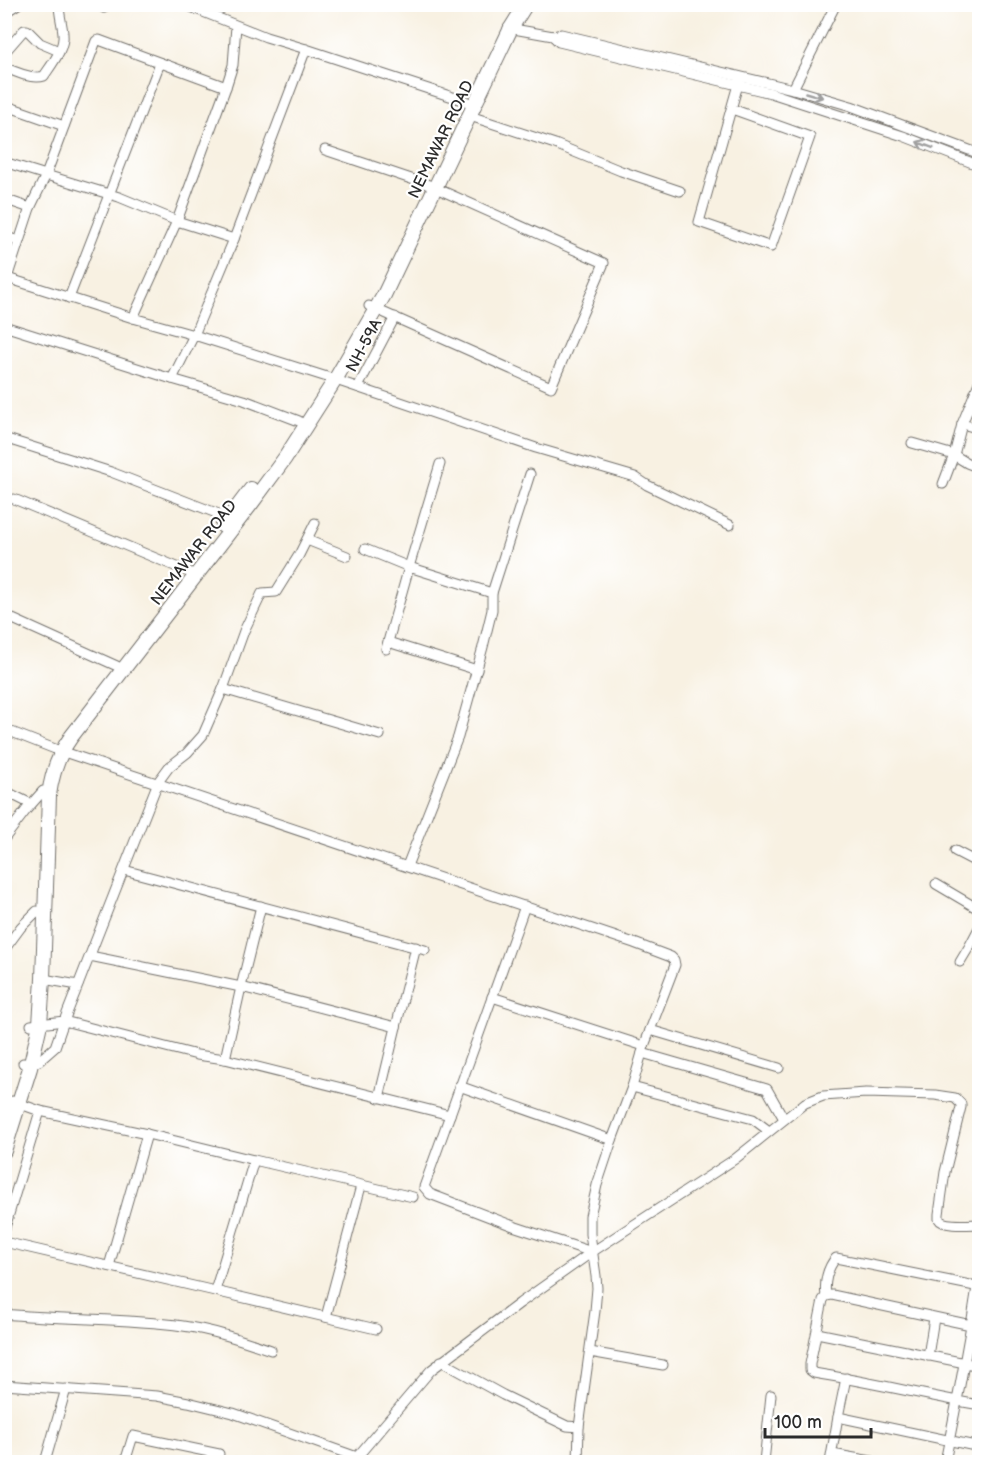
<svg xmlns="http://www.w3.org/2000/svg" width="984" height="1467" font-family="'Balsamiq Sans',sans-serif">
	<style>
		.lines { fill: none; stroke-linecap: round; stroke-linejoin: round }
		.minor-casing { stroke: #73706b; stroke-width: 11 }
		.highway-casing { stroke: #73706b; stroke-width: 16 }
		.minor { stroke: #fff; stroke-width: 9 }
		.highway { stroke: #fff; stroke-width: 14 }
		.oneway { stroke: #a0a0a0 }
		.labels { text-anchor: middle; stroke-width: 4.5; stroke-linejoin: round; paint-order: stroke }
		.street-label { font-size: 16px; fill: #2b2b2b; stroke: #fff }
	</style>
	<rect width="100%" height="100%" fill="#fff"/>
	<filter id="ink" filterUnits="userSpaceOnUse"><feTurbulence type="fractalNoise" baseFrequency=".0167" numOctaves="2"/><feDisplacementMap in="SourceGraphic" scale="12" xChannelSelector="R" yChannelSelector="G"/><feConvolveMatrix kernelMatrix="1 2 1 2 8 2 1 2 1" color-interpolation-filters="sRGB"/></filter>
	<filter id="wash" filterUnits="userSpaceOnUse"><feTurbulence type="fractalNoise" baseFrequency=".008" numOctaves="4" result="noise"/><feDisplacementMap in="SourceGraphic" scale="24" xChannelSelector="R" yChannelSelector="G"/><feGaussianBlur stdDeviation="1.35" result="paint"/><feColorMatrix in="noise" values="0 0 0 0 0 0 0 0 0 0 0 0 0 0 0 0 0 1.4 0 .05"/><feComposite in="paint" operator="in"/></filter>
	<g filter="url(#wash)">
		<rect width="100%" height="100%" fill="#f8f1e2"/>
	</g>
	<g filter="url(#ink)">
		<g class="lines">
			<g class="minor-casing">
				<g id="minor">
					<polyline points="96,4 104,8"/>
					<polyline points="183,4 266,37 306,49 468,102"/>
					<polyline points="4,13 18,4"/>
					<polyline points="508,28 553,36 561,34 793,89 851,106 980,154"/>
					<polyline points="553,36 559,42 771,93 903,136 980,166"/>
					<polyline points="4,53 24,30 27,30 40,43 59,51"/>
					<path d="M4,67C15,72 33,80 44,76C52,64 65,48 63,33C62,23 59,14 59,4"/>
					<polyline points="226,87 99,40 96,41 46,175 119,197 177,221 234,239"/>
					<polyline points="793,89 836,4"/>
					<polyline points="4,105 64,126"/>
					<polyline points="732,109 810,137 771,247 699,222 739,81"/>
					<polyline points="470,116 555,144 621,171 680,191"/>
					<polyline points="325,150 429,185 604,263 551,387 369,306"/>
					<polyline points="4,162 46,175 30,208 7,278"/>
					<polyline points="4,199 30,208"/>
					<polyline points="4,236 18,241"/>
					<polyline points="4,277 133,318 194,335 327,377 536,448 635,477 647,485 730,525"/>
					<polyline points="69,298 160,63"/>
					<polyline points="133,318 177,221 226,87 233,65 236,26"/>
					<polyline points="4,326 172,379 194,335 234,239 306,49"/>
					<polyline points="172,379 244,400 299,421"/>
					<polyline points="358,387 395,317"/>
					<polyline points="962,424 980,429"/>
					<polyline points="4,438 111,472 229,518"/>
					<polyline points="912,443 954,455 967,463 980,468"/>
					<polyline points="943,484 954,455 962,424 980,380"/>
					<polyline points="14,499 189,572"/>
					<polyline points="307,540 347,556"/>
					<polyline points="365,549 409,567 440,464"/>
					<polyline points="492,593 530,474"/>
					<polyline points="4,615 117,666"/>
					<polyline points="388,642 477,670"/>
					<polyline points="386,649 409,567 492,593 492,610 483,647 458,737 407,866"/>
					<polyline points="223,689 380,735"/>
					<polyline points="4,729 55,749 634,943 671,957 674,960 675,965 644,1046 632,1087 612,1140 597,1185 590,1216 590,1234 596,1276 597,1288 595,1311 579,1427 578,1462"/>
					<polyline points="4,792 11,794 31,804"/>
					<polyline points="4,839 27,809 43,791"/>
					<polyline points="955,851 980,864"/>
					<polyline points="124,870 425,950"/>
					<polyline points="936,884 980,910"/>
					<polyline points="525,906 424,1187 430,1194 516,1227 592,1252"/>
					<polyline points="4,950 21,927 37,911"/>
					<polyline points="90,956 241,987 261,906"/>
					<polyline points="960,962 969,947 980,926"/>
					<polyline points="43,979 78,985"/>
					<polyline points="492,997 644,1046"/>
					<polyline points="31,1025 64,1021 158,782 169,767 187,753 203,735 223,689 244,631 262,593 276,592 299,555 315,523"/>
					<polyline points="396,1027 416,947"/>
					<polyline points="650,1030 779,1068"/>
					<polyline points="642,1053 767,1089 784,1119"/>
					<polyline points="225,1059 241,987 396,1027 379,1098"/>
					<polyline points="23,1063 31,1064 39,1061 55,1047 64,1021 197,1055 225,1059 450,1115"/>
					<polyline points="459,1086 612,1140"/>
					<polyline points="632,1087 753,1119 769,1131"/>
					<polyline points="12,1101 40,1111 147,1134 254,1160"/>
					<polyline points="4,1231 40,1111"/>
					<polyline points="4,1242 215,1291"/>
					<polyline points="109,1266 147,1134"/>
					<polyline points="977,1287 971,1325 980,1327"/>
					<path d="M826,1296C824,1283 827,1268 836,1258L980,1287"/>
					<path d="M4,1314C64,1320 124,1318 183,1326C213,1330 242,1340 271,1350"/>
					<polyline points="326,1317 361,1186"/>
					<polyline points="376,1329 215,1291 254,1160 413,1197"/>
					<polyline points="817,1333 980,1366"/>
					<polyline points="590,1352 663,1365"/>
					<polyline points="928,1356 934,1318"/>
					<polyline points="441,1361 503,1395 567,1426 579,1427"/>
					<polyline points="846,1378 838,1417 980,1447"/>
					<polyline points="4,1385 157,1396 188,1402 233,1413 357,1457 347,1462"/>
					<polyline points="832,1454 877,1462"/>
					<polyline points="45,1462 66,1389"/>
					<polyline points="125,1462 133,1436 219,1454"/>
					<path d="M362,1462L357,1457L431,1370L520,1303L592,1252L735,1159L805,1103L823,1096L866,1093L935,1095L955,1098L961,1104V1107L945,1172L939,1214C939,1216 939,1218 939,1219C943,1227 971,1224 980,1224"/>
					<polyline points="764,1462 771,1395"/>
					<polyline points="830,1462 838,1417"/>
					<path d="M945,1462C954,1417 963,1371 971,1325L832,1295L826,1296L823,1300L810,1364V1370L814,1373C870,1382 924,1395 980,1405"/>
				</g>
			</g>
			<g class="highway-casing">
				<g id="highway">
					<polyline points="223,526 251,489"/>
					<path d="M4,1151L30,1068L40,1024L43,979L49,795C52,773 58,755 71,737L251,504L285,458L335,380L384,295L511,28L526,4"/>
				</g>
			</g>
			<use href="#minor" class="minor"/>
			<use href="#highway" class="highway"/>
		</g>
		<defs><path id="oneway-shaft" d="M-6 0H5M1.5-3L5.5 0L1.5 3" fill="none" stroke-width="1.6" stroke-linecap="round" stroke-linejoin="round" transform="scale(1.5)"/></defs>
		<g class="oneway">
			<use href="#oneway-shaft" transform="translate(814 95) rotate(16)"/>
			<use href="#oneway-shaft" transform="translate(925 145) rotate(-159)"/>
		</g>
	</g>
	<g class="labels">
		<g class="street-label">
			<text transform="translate(440 139) rotate(-64)" y="6">NEMAWAR ROAD</text>
			<text transform="translate(363 345) rotate(-62)" y="6">NH-59A</text>
			<text transform="translate(193 552) rotate(-52)" y="6">NEMAWAR ROAD</text>
		</g>
	</g>
	<rect width="984" height="1467" fill="none" stroke="#fff" stroke-width="24"/>
	<path d="M765 1428v9h106v-9" fill="none" stroke="#2b2b2b" stroke-width="3"/>
	<text x="774" y="1428" font-size="18" fill="#2b2b2b" stroke="#ffffff" stroke-width="4.5" paint-order="stroke">100 m</text>
</svg>
